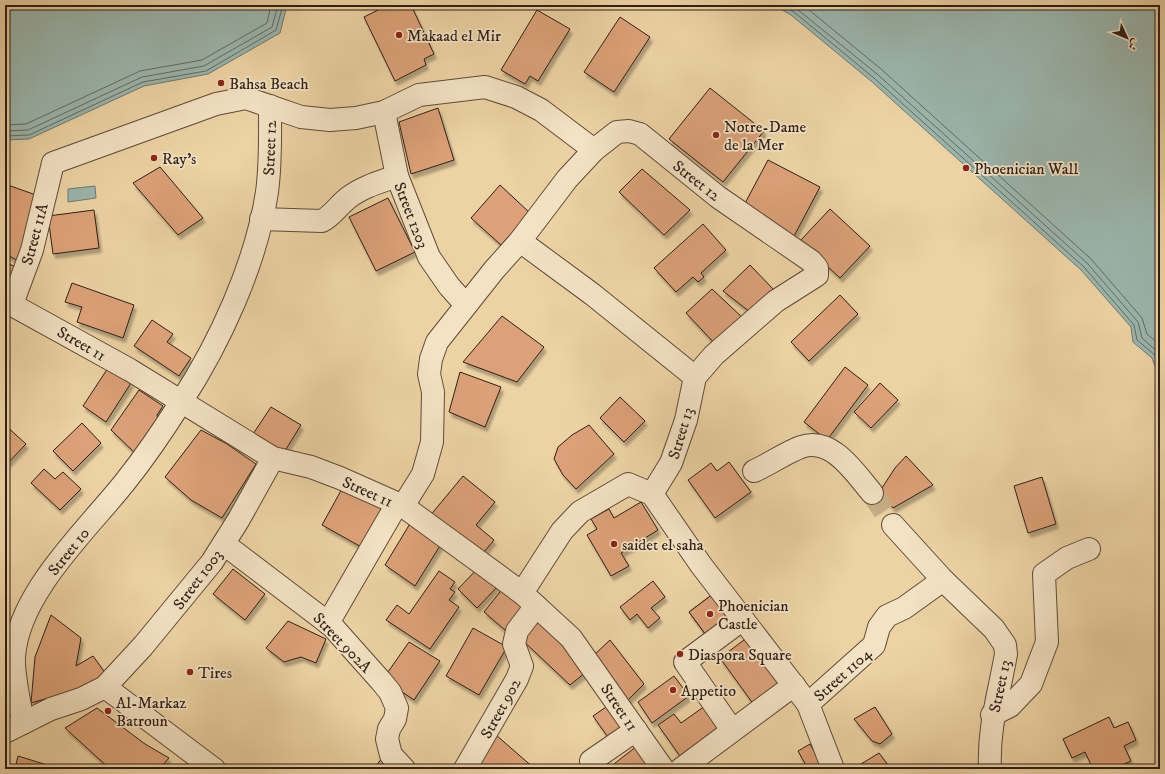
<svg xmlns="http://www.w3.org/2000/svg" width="1165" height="774" font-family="'IM FELL DW Pica',Amiri,serif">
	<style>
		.water { fill: #9bb6ae; stroke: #6f7972 }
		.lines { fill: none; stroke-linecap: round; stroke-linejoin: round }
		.shore { stroke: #646a62; stroke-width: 1 }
		.building { fill: #dca178; stroke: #2e1e17; filter: url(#shadow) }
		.street-tunnel { stroke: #c7af88; stroke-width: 22; stroke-dasharray: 22 11; stroke-linecap: butt }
		.street-casing { stroke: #5e4b3a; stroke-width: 24 }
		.street { stroke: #f3e2c4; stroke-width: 22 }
		.poi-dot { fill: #8f2418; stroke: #f3e2c4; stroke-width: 1.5 }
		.labels { text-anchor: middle; stroke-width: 3.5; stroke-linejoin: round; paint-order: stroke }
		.poi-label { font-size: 16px; fill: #2e1e17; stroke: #f3e2c4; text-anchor: start }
		.street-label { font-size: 16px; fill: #2e1e17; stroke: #f3e2c4 }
	</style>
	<defs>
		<filter id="shadow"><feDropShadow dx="2.5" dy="4.5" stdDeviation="1" flood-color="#0004"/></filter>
	</defs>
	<rect width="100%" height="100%" fill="#edd3a4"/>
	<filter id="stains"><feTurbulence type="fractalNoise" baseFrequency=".005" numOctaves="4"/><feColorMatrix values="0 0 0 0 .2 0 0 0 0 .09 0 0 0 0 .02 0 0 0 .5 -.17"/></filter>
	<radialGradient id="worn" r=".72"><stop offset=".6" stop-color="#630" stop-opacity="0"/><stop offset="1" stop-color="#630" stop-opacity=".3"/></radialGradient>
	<g class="water">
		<polygon points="5,5 287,5 280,33 208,74 144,86 29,139 5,140"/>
		<polygon points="773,5 1160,5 1160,380 1152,358 1133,342 1131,327 1081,270 871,81 791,15"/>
		<polygon points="95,186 96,198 68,202 68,189"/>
	</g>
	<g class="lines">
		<g class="shore">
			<polyline points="782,5 794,12 874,78 1084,267 1134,325 1137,340 1156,356 1160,368"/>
			<polyline points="792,5 877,74 1087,263 1138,322 1142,338 1160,354"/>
			<polyline points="803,5 881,69 1091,259 1142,318 1147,334 1160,345"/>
			<polyline points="5,125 26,124 140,71 202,60 267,23 271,5"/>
			<polyline points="5,131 28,130 142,77 204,66 272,27 278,5"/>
			<polyline points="5,136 29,135 143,82 206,71 276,30 283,5"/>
		</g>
	</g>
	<g class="building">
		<polygon points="388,5 411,5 434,54 424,59 426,65 395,81 364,17"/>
		<polygon points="537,10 570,29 538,81 530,76 525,84 501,70"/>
		<polygon points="620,17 650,37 614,92 584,72"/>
		<polygon points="710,88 764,131 723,182 669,139"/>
		<polygon points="438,108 454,160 411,174 399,122"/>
		<polygon points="768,160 820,187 793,238 743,207"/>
		<polygon points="160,167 203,218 178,235 133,183"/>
		<polygon points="642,169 690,210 664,235 619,192"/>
		<polygon points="5,184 36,195 19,261 5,254"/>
		<polygon points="500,185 530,213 501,245 471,218"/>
		<polygon points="388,198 415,252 376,271 349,217"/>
		<polygon points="830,209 870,246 840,278 800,241"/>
		<polygon points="94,210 99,248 53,254 48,216"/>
		<polygon points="703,224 726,250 701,273 704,277 698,282 693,277 676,292 654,268"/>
		<polygon points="5,262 20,269 5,292"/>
		<polygon points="750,265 773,289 750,312 723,291"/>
		<polygon points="72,283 134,305 123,338 77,322 82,307 65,302"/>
		<polygon points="712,289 745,320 717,346 686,313"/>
		<polygon points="840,295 858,314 809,361 791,342"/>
		<polygon points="502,316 544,347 517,382 463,362"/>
		<polygon points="152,320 173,334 167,342 191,358 179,376 134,346"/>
		<polygon points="845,367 868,385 827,440 804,422"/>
		<polygon points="108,368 131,383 106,422 83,406"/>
		<polygon points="460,372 501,387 485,427 449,412"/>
		<polygon points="880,383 898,400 871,428 854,412"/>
		<polygon points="139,390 163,406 157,415 159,423 135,453 111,430"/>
		<polygon points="620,397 645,421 624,442 600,418"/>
		<polygon points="271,407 301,425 283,454 253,434"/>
		<polygon points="82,423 101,443 73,471 53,451"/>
		<polygon points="5,425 26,444 5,466"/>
		<polygon points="589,425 614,454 576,489 563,475 554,459 558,447 572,435"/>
		<polygon points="201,430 227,444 256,464 222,518 191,500 165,477"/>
		<polygon points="906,456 933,485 893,508 880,491 895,468"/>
		<polygon points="729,462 751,492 715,518 688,480 711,463 717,471"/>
		<polygon points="44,469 55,479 63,472 81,489 60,510 31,483"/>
		<polygon points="463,476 495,502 476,525 494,540 479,558 429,517"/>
		<polygon points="1042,477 1056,524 1028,533 1014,486"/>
		<polygon points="343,487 386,511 365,549 322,525"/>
		<polygon points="641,502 658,530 621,553 629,566 611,576 587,535 597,529 591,519 609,509 614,518"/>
		<polygon points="411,522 443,541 415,586 385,565"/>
		<polygon points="480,566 499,585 477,608 458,589"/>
		<polygon points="233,569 265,594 245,620 213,594"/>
		<polygon points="439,571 455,582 450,589 455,592 449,600 459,607 430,649 386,620 397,605 409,614"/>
		<polygon points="653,581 665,597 651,608 660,618 648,628 637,614 630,620 620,607"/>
		<polygon points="504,587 526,605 505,630 484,612"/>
		<polygon points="713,594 731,617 706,635 689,612"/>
		<polygon points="713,594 731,617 706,635 689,612"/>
		<polygon points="51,615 81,638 76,666 93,656 106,674 76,690 31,703 35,657"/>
		<polygon points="536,615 583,662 586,672 570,685 519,637"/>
		<polygon points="288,621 326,639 316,663 301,657 284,662 266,648"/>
		<polygon points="473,628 507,647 479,695 446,676"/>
		<polygon points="748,637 782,685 754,705 720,658"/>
		<polygon points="610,640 644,684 628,700 593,656"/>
		<polygon points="409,642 440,661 414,700 383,679"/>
		<polygon points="674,676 689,696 652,723 638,702"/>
		<polygon points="609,705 626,728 610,740 593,716"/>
		<polygon points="705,706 723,731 682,759 658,725 674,714 681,723"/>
		<polygon points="875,707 892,734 880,744 872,741 854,719"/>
		<polygon points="97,708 145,744 169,758 159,769 110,769 65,728"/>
		<polygon points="1109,717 1114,728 1128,722 1136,740 1124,746 1131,761 1113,769 1093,769 1085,752 1072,758 1063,739"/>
		<polygon points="496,735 535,769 477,769"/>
		<polygon points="810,744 824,769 808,769 798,751"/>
		<polygon points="637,746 653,769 618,769 614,764"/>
		<polygon points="879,753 891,769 853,769"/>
		<polygon points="384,755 396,769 374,769"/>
		<polygon points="18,756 60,769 15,769"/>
	</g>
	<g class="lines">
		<polyline class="street-tunnel" points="872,493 893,525"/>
		<g class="street-casing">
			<g id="street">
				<polyline points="384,112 397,176 429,257 449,286 466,305"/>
				<path d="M261,219L322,221C332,216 339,205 348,198C362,187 380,182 397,176"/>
				<polyline points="520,241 592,294 695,377"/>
				<polyline points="5,301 130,370 273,458 311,467 340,478 403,506 522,593 571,638 663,769"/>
				<polyline points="12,304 32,250 53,163 216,104 246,98 301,117 330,120 356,118 384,112 419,95 485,87 516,97 541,110 594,150"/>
				<path d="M754,471C770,464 785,453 801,447C832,436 855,473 872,493"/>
				<polyline points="652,494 701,565 808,704 833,769"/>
				<polyline points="403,506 423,474 432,442 433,392 429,374 431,359 437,342 494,270 520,241 567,179 594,150 617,132 629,131 640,134 718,197 811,261 817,268 817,275 776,301 714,355 695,377 686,420 671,463 652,494 628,484 580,512 562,531 522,593"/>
				<path d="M893,525L943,580L994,629L1005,645L1006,654C999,694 988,728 990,769"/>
				<polyline points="224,544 332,626 381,681 390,692 397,708 395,719 389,729 387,739 391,755 404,769"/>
				<polyline points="328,623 397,504"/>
				<polyline points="105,687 214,769"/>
				<polyline points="808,704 874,645 879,627 887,616 904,608 943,580"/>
				<polyline points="992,715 1010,706 1031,684 1047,642 1044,574 1067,558 1089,549"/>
				<path d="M23,723C20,704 13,675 14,657C18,593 87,530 125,482C145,457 164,429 181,402C220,342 256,264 267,192C271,163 270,135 270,106"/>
				<polyline points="732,730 685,662 743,619"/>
				<polyline points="5,732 51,709 81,699 105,687 143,646 212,562 239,519 273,458"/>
				<polyline points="591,761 636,730"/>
				<polyline points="465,769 517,679 522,666 514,644 517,631 536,606"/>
				<polyline points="681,769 794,685"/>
			</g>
		</g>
		<use href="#street" class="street"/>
	</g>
	<g class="poi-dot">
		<circle cx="399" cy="35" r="4"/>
		<circle cx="221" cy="83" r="4"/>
		<circle cx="716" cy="135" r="4"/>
		<circle cx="154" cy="158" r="4"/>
		<circle cx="966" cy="168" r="4"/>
		<circle cx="614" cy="544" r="4"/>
		<circle cx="710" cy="614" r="4"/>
		<circle cx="680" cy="654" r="4"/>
		<circle cx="190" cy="672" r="4"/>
		<circle cx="673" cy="690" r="4"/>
		<circle cx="108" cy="711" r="4"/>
	</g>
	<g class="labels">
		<g class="poi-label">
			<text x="407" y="41">Makaad el Mir</text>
			<text x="229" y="89">Bahsa Beach</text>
			<text x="724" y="132">Notre-Dame<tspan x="724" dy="18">de la Mer</tspan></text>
			<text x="162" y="164">Ray's</text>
			<text x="974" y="174">Phoenician Wall</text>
			<text x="622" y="550">saidet el saha</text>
			<text x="718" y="611">Phoenician<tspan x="718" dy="18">Castle</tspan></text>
			<text x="688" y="660">Diaspora Square</text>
			<text x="198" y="678">Tires</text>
			<text x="681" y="696">Appetito</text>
			<text x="116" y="708">Al-Markaz<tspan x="116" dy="18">Batroun</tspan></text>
		</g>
		<g class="street-label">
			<text transform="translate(269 148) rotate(-88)" y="6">Street 12</text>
			<text transform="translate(697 180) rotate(38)" y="6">Street 12</text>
			<text transform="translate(412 215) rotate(69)" y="6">Street 1203</text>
			<text transform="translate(34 234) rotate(-75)" y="6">Street 11A</text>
			<text transform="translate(82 343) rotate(30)" y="6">Street 11</text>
			<text transform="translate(680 433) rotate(-73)" y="6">Street 13</text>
			<text transform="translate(368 491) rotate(24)" y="6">Street 11</text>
			<text transform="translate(68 551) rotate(-51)" y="6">Street 10</text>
			<text transform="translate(197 579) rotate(-53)" y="6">Street 1003</text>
			<text transform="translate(343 642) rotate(46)" y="6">Street 902A</text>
			<text transform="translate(842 674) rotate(-42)" y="6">Street 1104</text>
			<text transform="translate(999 686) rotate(-78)" y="6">Street 13</text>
			<text transform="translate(620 707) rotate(56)" y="6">Street 11</text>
			<text transform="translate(500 708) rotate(-61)" y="6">Street 902</text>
		</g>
	</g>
	<rect width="1165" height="774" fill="none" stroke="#edd3a4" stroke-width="20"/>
	<rect x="6" y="6" width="1153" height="762" fill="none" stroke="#2e1e17" stroke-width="2"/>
	<rect x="10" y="10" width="1145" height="754" fill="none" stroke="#2e1e17"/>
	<g transform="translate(1127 38) rotate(134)" stroke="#f3e2c4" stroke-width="3" paint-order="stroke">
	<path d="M0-3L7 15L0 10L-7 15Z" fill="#2e1e17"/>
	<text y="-6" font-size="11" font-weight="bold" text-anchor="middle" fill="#2e1e17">ش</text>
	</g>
	<rect width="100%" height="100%" filter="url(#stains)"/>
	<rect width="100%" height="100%" fill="url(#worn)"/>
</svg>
